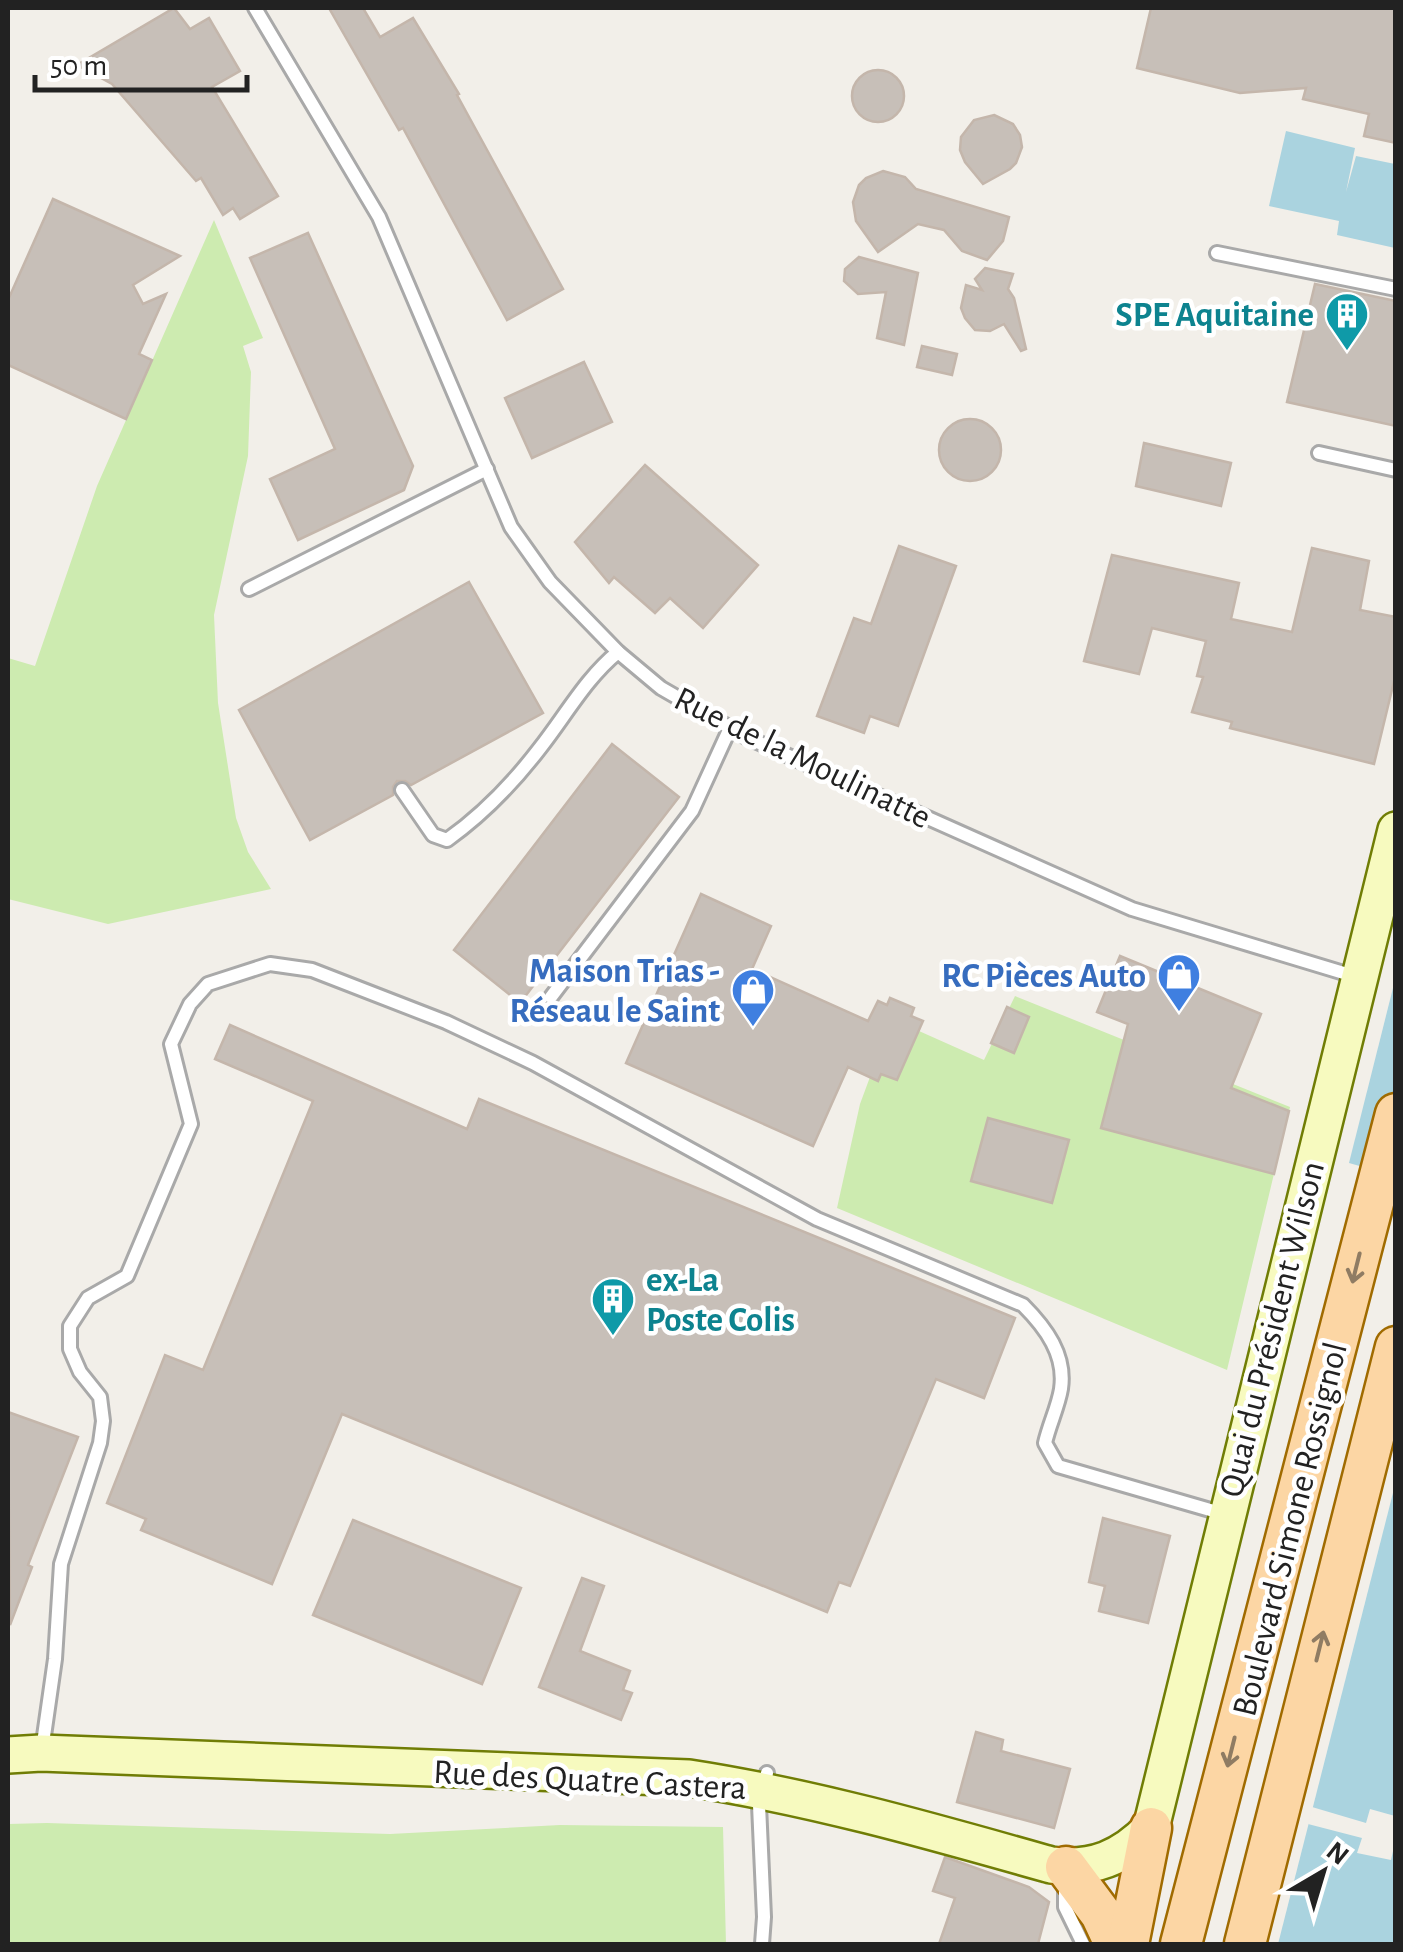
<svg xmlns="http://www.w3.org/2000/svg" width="1403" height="1952" font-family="'Alegreya Sans',sans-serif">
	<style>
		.grass { fill: #cdebb0 }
		.water { fill: #aad3df }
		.pier { fill: #f2efe9 }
		.building { fill: #c7bfb8; stroke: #c4b6ab; stroke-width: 2.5 }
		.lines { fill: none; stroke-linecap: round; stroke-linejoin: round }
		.lane-casing { stroke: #a9a9a9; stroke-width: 18 }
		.secondary-casing { stroke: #707d05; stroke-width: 40 }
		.primary-casing { stroke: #a06b00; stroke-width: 45 }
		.lane { stroke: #fff; stroke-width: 12 }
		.secondary { stroke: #f7fabf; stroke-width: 35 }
		.primary { stroke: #fcd6a4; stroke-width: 40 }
		.oneway { stroke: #8f7c63 }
		.labels { text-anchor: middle; stroke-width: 9; stroke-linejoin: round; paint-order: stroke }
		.culture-label { font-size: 35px; font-weight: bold; fill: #0d838f; stroke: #fff; text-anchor: end }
		.street-label { font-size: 35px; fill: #222; stroke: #fff }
		.shop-label { font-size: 35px; font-weight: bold; fill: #366cbe; stroke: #fff; text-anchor: end }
	</style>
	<rect width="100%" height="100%" fill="#f2efe9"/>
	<g class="grass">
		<polygon points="214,220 263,338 243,346 251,372 248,456 214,615 218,703 236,818 248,852 271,889 108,924 8,899 8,658 35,666 97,486"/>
		<polygon points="1015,996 1290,1107 1227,1370 837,1208 860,1104 870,1077 881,1074 897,1080 919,1031 984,1060"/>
		<polygon points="47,1823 390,1834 560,1825 723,1827 726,1944 8,1944 8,1824"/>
	</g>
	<g class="water">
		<polygon points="1286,131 1355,148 1346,192 1356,156 1395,164 1395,248 1337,235 1339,221 1269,206"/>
		<polygon points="1395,980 1395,1176 1349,1163"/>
		<polygon points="1395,1485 1395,1944 1278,1944"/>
	</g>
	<polygon class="pier" points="1312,1807 1366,1823 1370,1809 1395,1816 1395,1842 1391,1860 1357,1853 1362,1838 1308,1824"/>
	<g class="building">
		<polygon points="174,8 190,29 209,18 240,71 212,87 278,196 240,219 233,208 223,215 201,178 196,181 112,84 77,65"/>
		<polygon points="329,8 363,8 380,37 413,18 459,94 457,95 563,289 507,320 403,128 399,130"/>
		<polygon points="1151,8 1396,8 1396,143 1364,136 1369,114 1303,99 1306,88 1240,93 1137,68"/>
		<circle cx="878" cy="96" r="26"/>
		<polygon points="994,115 1013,124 1020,135 1022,147 1016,163 1010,169 983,184 965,162 960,150 961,137 974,120"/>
		<polygon points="883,171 905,177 916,189 1009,217 1003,241 987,260 962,251 944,230 918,224 878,252 856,221 853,202 859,185 866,178"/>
		<polygon points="53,199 180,256 133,285 143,304 166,294 139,354 152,360 126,419 8,365 8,300"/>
		<polygon points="308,233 413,466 404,490 298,540 270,479 335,449 250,258"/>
		<polygon points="859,257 918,273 904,345 877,338 886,292 858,294 844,281 845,269"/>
		<polygon points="985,268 1013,274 1008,289 1014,298 1026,349 1021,351 1004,324 990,331 975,330 965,318 961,308 966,285 982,290 975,279"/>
		<polygon points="1315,284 1396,301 1396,426 1287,402"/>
		<polygon points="922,346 957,354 952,375 917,367"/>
		<polygon points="584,362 612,422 532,458 505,398"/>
		<circle cx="970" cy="450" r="31"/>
		<polygon points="1144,443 1231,463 1221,506 1136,486"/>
		<polygon points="645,465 758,565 703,628 670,598 655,613 614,577 609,583 575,542"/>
		<polygon points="899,546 956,566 898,726 870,716 864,733 817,716 854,618 871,624"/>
		<polygon points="1312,548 1369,561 1360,610 1396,617 1396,673 1374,764 1230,728 1232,722 1192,712 1203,677 1197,676 1206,641 1152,628 1139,674 1084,661 1112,555 1239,583 1231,619 1292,632"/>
		<polygon points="469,582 543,713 411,785 405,781 397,781 393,787 393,795 310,840 239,710"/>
		<polygon points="612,744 679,797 520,1003 454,950"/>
		<polygon points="701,894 771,926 752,969 868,1021 878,1001 887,1005 890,998 914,1008 911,1016 923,1021 897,1080 881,1074 878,1081 848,1067 813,1146 626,1063"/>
		<polygon points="1120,956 1261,1014 1231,1088 1289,1111 1274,1174 1101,1128 1128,1024 1097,1012"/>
		<polygon points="1007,1007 1029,1017 1014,1053 991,1043"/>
		<polygon points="230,1025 467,1129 479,1099 1015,1318 984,1398 936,1379 850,1586 839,1582 827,1612 342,1414 272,1584 141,1530 146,1519 107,1503 165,1355 203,1370 313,1101 215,1059"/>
		<polygon points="988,1118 1069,1140 1052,1203 971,1181"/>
		<polygon points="8,1412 78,1437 28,1565 32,1567 10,1625"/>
		<polygon points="1103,1518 1170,1536 1148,1623 1099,1611 1105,1586 1089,1582"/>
		<polygon points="353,1520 521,1588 482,1684 313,1615"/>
		<polygon points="582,1578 604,1586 580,1651 630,1671 623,1690 632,1693 621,1720 539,1687"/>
		<polygon points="976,1732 1003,1740 1001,1751 1070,1769 1054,1828 957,1802"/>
		<polygon points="945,1857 1029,1887 1049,1902 1038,1944 939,1944 955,1898 933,1891"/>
	</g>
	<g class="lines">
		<g class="lane-casing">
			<g id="lane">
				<polyline points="255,8 379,217 511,527 550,582 618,652 661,688 746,737 1132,909 1357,977"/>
				<polyline points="1217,253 1396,289"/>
				<polyline points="1319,453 1396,470"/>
				<polyline points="249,589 487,469"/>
				<path d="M402,790L433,835L447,840C482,815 514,782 540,748C566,715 586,678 618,652"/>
				<polyline points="551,997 692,811 730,728"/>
				<path d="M42,1750L55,1659L61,1564L100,1443L103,1421L100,1397L80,1372L70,1349V1326L88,1298L127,1276L191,1124L171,1044L190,1004L208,984L270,964L312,970L446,1022L533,1063L817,1219L1023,1305C1046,1328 1066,1355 1061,1389C1058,1407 1049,1425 1045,1443L1058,1466L1224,1514"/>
				<polyline points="1065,1884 1065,1907 1083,1944"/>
				<polyline points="762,1944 764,1917 759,1805 767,1773"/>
			</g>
		</g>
		<g class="secondary-casing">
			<path id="secondary" d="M8,1755L41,1753L689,1778C812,1797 931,1831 1051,1865C1093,1870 1122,1858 1151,1828L1396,830"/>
		</g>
		<g class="primary-casing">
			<g id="primary">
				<polyline points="1066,1867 1101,1914 1115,1944"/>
				<polyline points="1128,1944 1151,1828"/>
				<polyline points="1181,1944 1396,1114"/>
				<polyline points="1245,1944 1396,1347"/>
			</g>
		</g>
		<use href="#lane" class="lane"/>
		<use href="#secondary" class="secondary"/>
		<use href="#primary" class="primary"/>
	</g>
	<defs><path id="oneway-shaft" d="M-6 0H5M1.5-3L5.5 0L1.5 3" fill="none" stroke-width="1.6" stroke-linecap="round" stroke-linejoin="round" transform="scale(2.5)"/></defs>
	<g class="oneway">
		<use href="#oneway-shaft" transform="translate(1356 1268) rotate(104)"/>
		<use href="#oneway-shaft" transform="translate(1320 1646) rotate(-76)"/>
		<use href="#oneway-shaft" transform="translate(1231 1752) rotate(104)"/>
	</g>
	<defs>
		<g id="building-pin" transform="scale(2.25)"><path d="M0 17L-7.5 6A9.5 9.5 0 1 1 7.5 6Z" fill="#0f9aa8" stroke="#fff"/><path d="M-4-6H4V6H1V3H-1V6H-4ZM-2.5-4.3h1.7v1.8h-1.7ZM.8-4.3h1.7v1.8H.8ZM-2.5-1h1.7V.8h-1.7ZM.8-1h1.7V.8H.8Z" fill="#fff"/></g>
		<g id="shop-pin" transform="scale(2.25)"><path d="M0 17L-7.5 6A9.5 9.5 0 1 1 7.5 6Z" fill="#3f7fe0" stroke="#fff"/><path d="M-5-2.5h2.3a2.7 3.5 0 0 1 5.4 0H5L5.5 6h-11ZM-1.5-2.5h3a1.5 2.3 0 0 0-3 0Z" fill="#fff"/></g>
	</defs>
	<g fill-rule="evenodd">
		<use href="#building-pin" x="1347" y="314"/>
		<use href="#shop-pin" x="1179" y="975"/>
		<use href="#shop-pin" x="753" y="990"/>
		<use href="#building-pin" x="613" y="1299"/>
	</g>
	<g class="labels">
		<g class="culture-label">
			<text x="1314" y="326">SPE Aquitaine</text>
			<text x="646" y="1291" text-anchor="start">ex-La<tspan x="646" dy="40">Poste Colis</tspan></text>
		</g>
		<g class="street-label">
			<text transform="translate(803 757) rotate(26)" y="12">Rue de la Moulinatte</text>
			<text transform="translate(1271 1329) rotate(-76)" y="12">Quai du Président Wilson</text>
			<text transform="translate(1289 1529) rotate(-76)" y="12">Boulevard Simone Rossignol</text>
			<text transform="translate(590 1779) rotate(3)" y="12">Rue des Quatre Castera</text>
		</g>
		<g class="shop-label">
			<text x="720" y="982">Maison Trias -<tspan x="720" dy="40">Réseau le Saint</tspan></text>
			<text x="1146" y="987">RC Pièces Auto</text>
		</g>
	</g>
	<rect width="1403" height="1952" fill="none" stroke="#222222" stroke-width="20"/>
	<g transform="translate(1323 1872) rotate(38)" stroke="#ffffff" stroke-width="8" paint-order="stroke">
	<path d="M0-8L18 38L0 25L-18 38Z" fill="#222222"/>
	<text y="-15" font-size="28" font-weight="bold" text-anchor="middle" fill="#222222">N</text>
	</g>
	<path d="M35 75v15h212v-15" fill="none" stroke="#222222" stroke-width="5"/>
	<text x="50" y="75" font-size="30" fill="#222222" stroke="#ffffff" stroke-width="8" paint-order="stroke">50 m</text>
</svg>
